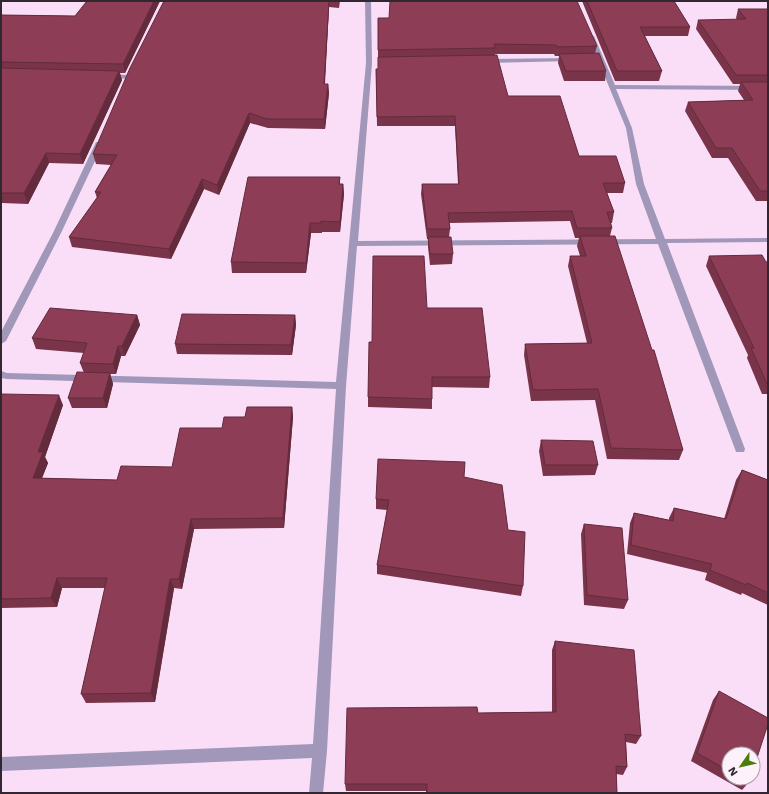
<svg xmlns="http://www.w3.org/2000/svg" width="769" height="794" font-family="'Work Sans',sans-serif">
	<style>
		.lines { fill: none; stroke-linecap: round; stroke-linejoin: round }
		.minor { fill: #a097b9; fill-rule: evenodd }
		.wall { fill: #79344a }
		.shaded-wall { fill: #632b3c }
		.building { fill: #8d3d56; stroke: #632b3c }
	</style>
	<rect width="100%" height="100%" fill="#fadef7"/>
	<g class="lines">
		<g class="minor">
			<polygon points="365,1 371,1 372,63 358,241 656,239 636,184 626,128 588,36 589,35 594,36 615,85 768,86 768,90 616,89 632,128 644,184 665,239 768,238 768,242 667,243 745,449 744,452 736,452 735,449 658,244 357,246 346,386 327,751 323,793 309,793 312,758 1,771 1,757 313,744 336,389 7,379 1,378 1,371 7,373 336,382 366,63"/>
			<polygon points="571,58 573,59 573,61 487,63 484,61 487,59"/>
			<polygon points="108,74 128,75 131,77 128,79 106,77 105,76"/>
			<polygon points="96,142 99,142 103,144 61,233 6,341 1,344 1,332 53,233"/>
		</g>
	</g>
	<g class="wall">
		<polygon points="87,1 160,1 125,73 120,73 122,80 83,164 49,163 28,204 2,203 1,205 1,15 75,16"/>
		<polygon points="164,1 340,1 339,8 329,7 325,84 328,84 329,93 325,129 268,128 250,123 219,195 204,189 171,259 72,247 69,237 97,198 95,192 111,165 96,164 93,154"/>
		<polygon points="582,1 674,1 690,27 688,36 645,36 662,71 659,81 615,81"/>
		<polygon points="738,9 768,9 768,201 756,201 728,158 712,158 685,111 688,102 744,100 738,91 740,84 733,84 696,29 698,20 737,20 736,18"/>
		<polygon points="378,18 389,18 597,46 595,53 606,71 605,81 564,81 558,63 559,56 555,56 554,54 495,54 495,55 508,96 579,156 625,183 623,193 607,193 614,212 612,223 611,223 612,228 610,236 683,450 679,460 607,459 595,400 531,401 524,355 525,344 587,343 568,266 570,256 580,256 577,246 579,238 575,238 570,221 449,223 450,229 449,237 453,254 452,264 430,265 428,247 428,239 427,239 421,194 422,184 458,184 455,126 377,126 376,69 378,69"/>
		<polygon points="340,177 340,184 343,184 344,194 340,232 322,232 322,233 311,233 306,273 232,273 231,262"/>
		<polygon points="709,256 768,262 768,394 762,394 747,358 748,355 706,266"/>
		<polygon points="427,308 490,377 489,388 432,387 432,409 368,407 368,397 372,342"/>
		<polygon points="137,315 140,325 125,356 121,356 116,374 110,374 113,384 107,408 72,408 68,398 84,373 80,363 84,353 36,349 32,338"/>
		<polygon points="295,315 296,325 292,355 177,354 175,344"/>
		<polygon points="1,394 63,405 45,457 48,463 42,478 117,480 172,467 222,428 245,417 292,407 293,417 284,528 194,529 182,589 174,588 155,702 86,703 81,694 105,588 62,588 57,607 2,608 1,607"/>
		<polygon points="541,440 598,465 595,475 543,476 539,451"/>
		<polygon points="742,470 768,480 768,605 742,593 741,595 705,580 707,573 627,554 630,523 634,513 669,520 669,518 674,508 724,519 736,480"/>
		<polygon points="464,477 508,530 523,586 521,596 377,574 377,565 387,510 376,509 376,499"/>
		<polygon points="584,524 628,600 624,609 584,605 581,534"/>
		<polygon points="555,641 641,736 636,744 626,742 627,767 623,775 616,774 617,793 426,793 426,791 346,791 345,784 478,713 552,712 552,650"/>
		<polygon points="719,691 729,754 729,778 750,778 749,782 742,790 691,761 713,700"/>
	</g>
	<g class="shaded-wall">
		<polygon points="154,1 160,1 125,73 123,64"/>
		<polygon points="329,1 329,7 324,93 324,84"/>
		<polygon points="119,71 122,80 83,164 80,154"/>
		<polygon points="328,84 329,93 325,129 324,119"/>
		<polygon points="249,113 250,123 219,195 217,185"/>
		<polygon points="46,153 49,163 28,204 24,193"/>
		<polygon points="202,179 204,189 171,259 169,249"/>
		<polygon points="343,184 344,194 340,232 340,222"/>
		<polygon points="310,223 311,233 306,273 306,263"/>
		<polygon points="137,315 140,325 125,356 122,346"/>
		<polygon points="295,315 296,325 292,355 291,345"/>
		<polygon points="118,346 121,356 116,374 113,364"/>
		<polygon points="110,373 113,384 107,408 103,398"/>
		<polygon points="59,395 63,405 45,457 48,463 38,488 33,478 38,452"/>
		<polygon points="292,407 293,417 284,528 283,518"/>
		<polygon points="191,519 194,529 182,589 179,579"/>
		<polygon points="57,578 62,588 57,607 51,598"/>
		<polygon points="170,579 174,588 155,702 151,693"/>
	</g>
	<g class="building">
		<polygon points="87,1 154,1 123,64 1,62 1,15 75,16"/>
		<polygon points="164,1 329,1 324,84 328,84 324,119 267,119 249,113 217,185 202,179 169,249 69,237 101,192 95,192 117,155 93,154 130,68"/>
		<polygon points="390,1 577,1 597,46 557,47 556,45 494,44 495,48 378,50 378,18 389,18"/>
		<polygon points="587,1 674,1 690,27 640,27 662,71 617,71"/>
		<polygon points="738,9 768,9 768,75 736,75 698,20 746,19"/>
		<polygon points="599,53 606,71 566,71 559,54"/>
		<polygon points="497,55 508,96 560,96 579,156 616,156 625,183 603,183 614,212 607,212 612,228 577,228 572,211 448,213 450,229 427,229 422,184 459,184 455,116 377,117 376,69 378,69 378,57"/>
		<polygon points="1,68 119,71 80,154 46,153 24,193 1,193"/>
		<polygon points="741,82 768,82 768,191 760,191 732,148 716,148 688,102 753,100"/>
		<polygon points="248,177 340,177 339,184 343,184 340,222 321,221 321,223 310,223 306,263 231,262"/>
		<polygon points="580,236 615,236 652,350 654,350 683,450 611,448 598,389 533,390 525,344 592,343 570,256 586,256"/>
		<polygon points="428,237 451,237 453,254 430,254"/>
		<polygon points="762,255 766,262 768,262 768,384 767,384 751,348 754,348 709,256"/>
		<polygon points="373,256 424,256 427,308 482,308 490,377 432,377 432,399 368,397 369,342 372,342"/>
		<polygon points="50,308 137,315 122,346 118,346 113,364 80,363 87,343 32,338"/>
		<polygon points="182,314 295,315 291,345 175,344"/>
		<polygon points="77,372 110,373 103,398 68,398"/>
		<polygon points="1,394 59,395 38,452 43,452 33,478 117,480 121,466 172,467 180,428 222,428 224,417 245,417 247,407 292,407 283,518 191,519 179,579 170,579 151,693 81,694 107,578 57,578 51,598 1,599"/>
		<polygon points="541,440 593,441 598,465 545,465"/>
		<polygon points="378,459 465,462 464,477 502,485 508,530 525,532 523,586 377,565 389,500 376,499"/>
		<polygon points="742,470 768,480 768,593 747,583 746,585 710,570 712,564 631,545 634,513 673,521 674,508 726,519"/>
		<polygon points="584,524 622,528 628,600 587,595"/>
		<polygon points="555,641 634,650 641,736 625,734 627,767 616,766 617,793 427,793 427,784 345,784 347,708 477,707 478,713 556,712"/>
		<polygon points="719,691 768,718 768,724 753,770 753,754 729,754 729,771 697,753"/>
		<polygon points="742,778 750,778 749,782"/>
	</g>
	<rect width="769" height="794" fill="none" stroke="#312730" stroke-width="4"/>
	<g transform="translate(741 766) rotate(236)"><circle r="19" fill="#fdf2fb" stroke="#aba1aa"/>
	<path d="M0-3L7 15L0 10L-7 15Z" fill="#4b7d0b"/>
	<text y="-6" font-size="11" font-weight="bold" text-anchor="middle" fill="#312730">N</text>
	</g>
</svg>
